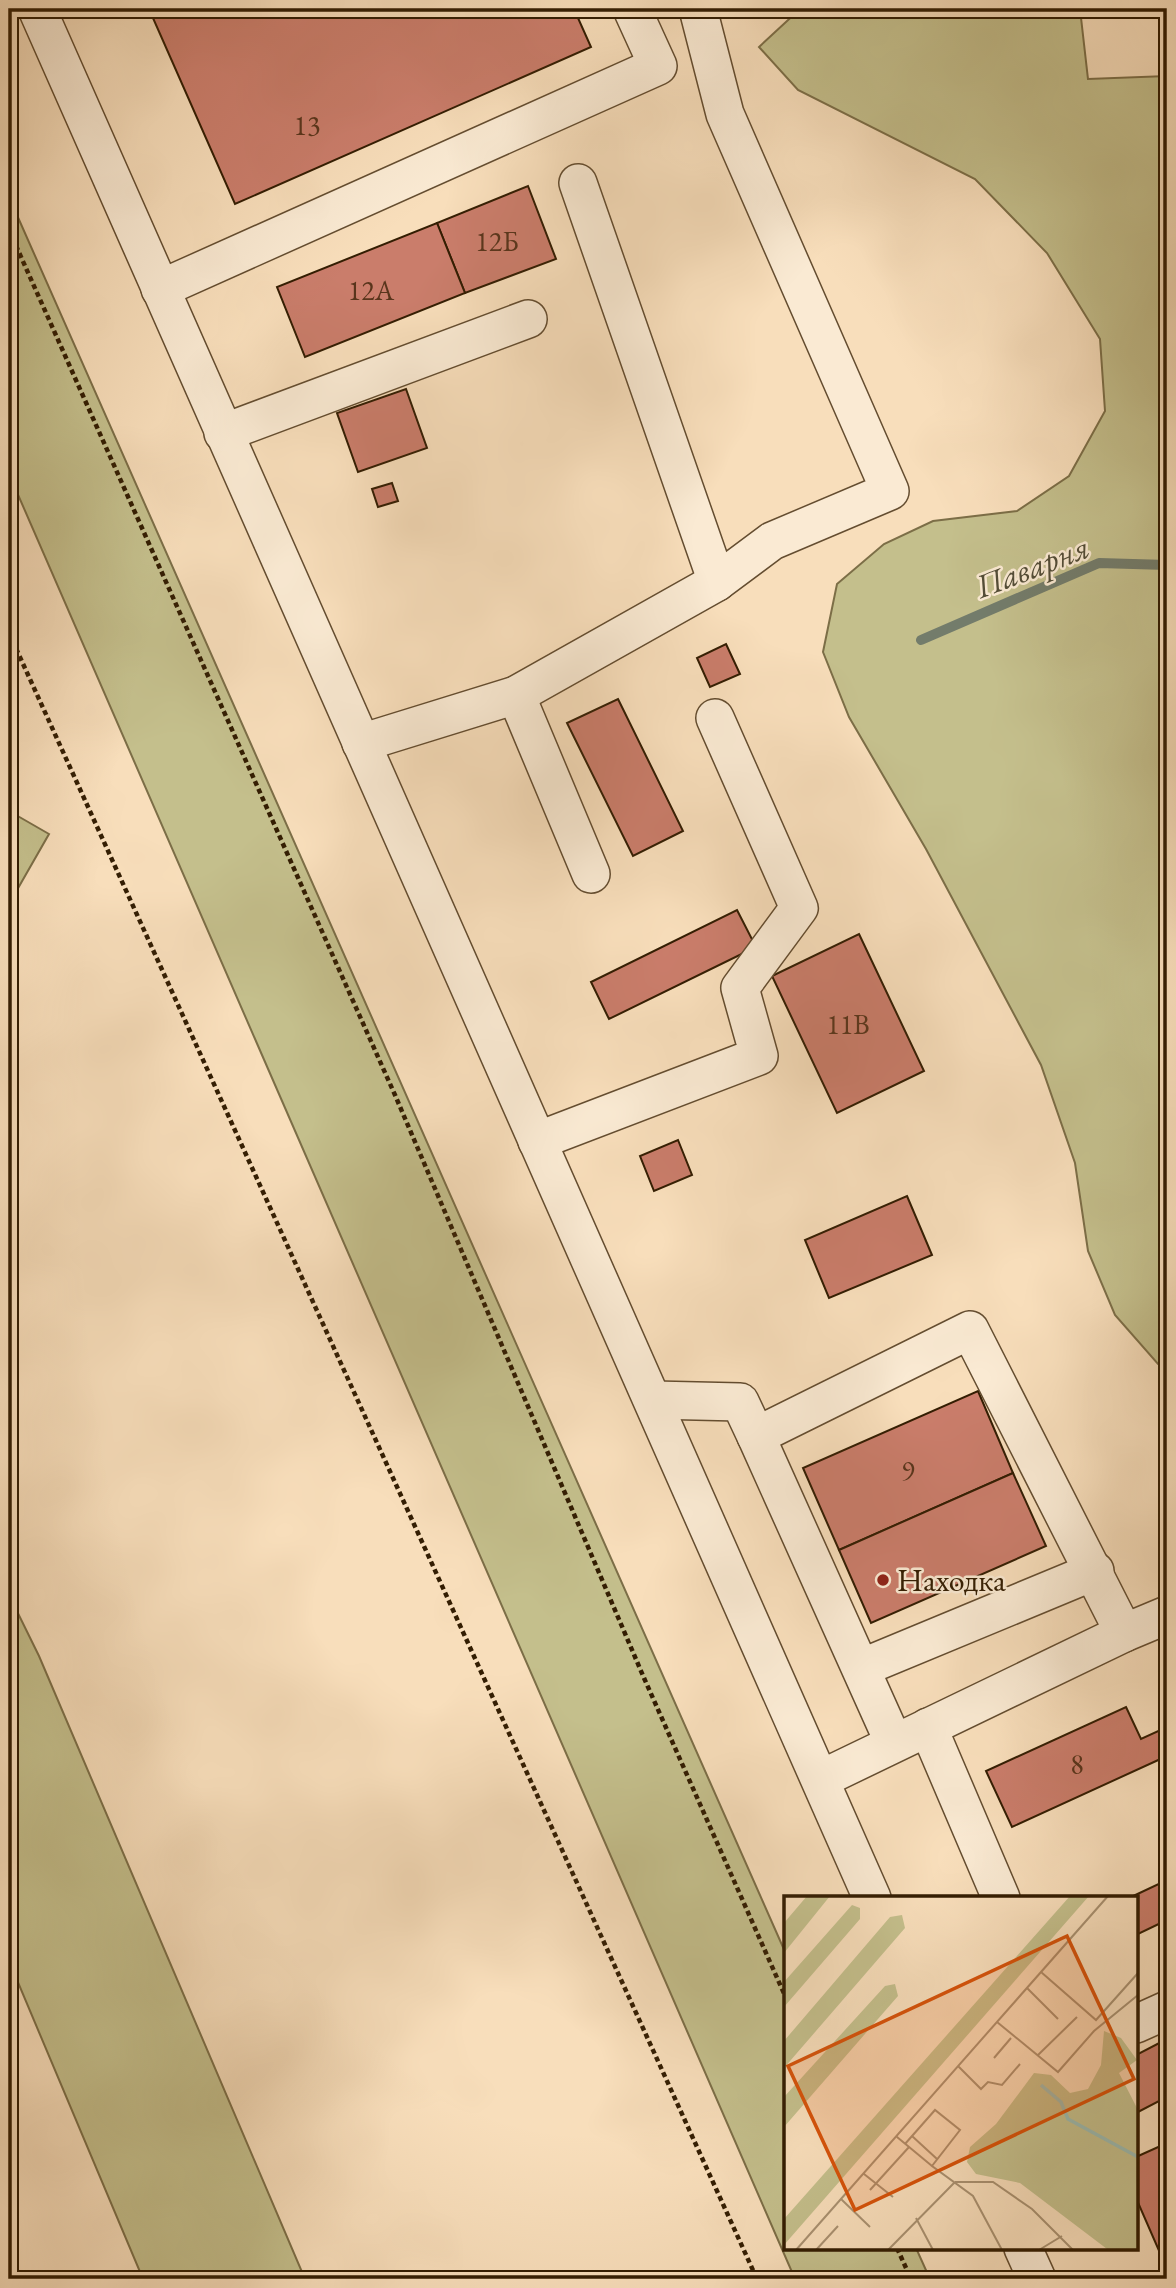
<svg xmlns="http://www.w3.org/2000/svg" width="1176" height="2288" font-family="'EB Garamond',serif">
	<style>
		.green { fill: #c4bf8c; stroke: #7c6e47; stroke-width: 2 }
		.lines { fill: none; stroke-linecap: round; stroke-linejoin: round }
		.stream { stroke: #737c6b; stroke-width: 10 }
		.building { fill: #ca7d6b; stroke: #331d02; stroke-width: 2 }
		.minor-casing { stroke: #644d30; stroke-width: 40 }
		.path { stroke: #331d02; stroke-width: 4.5; stroke-dasharray: 5 3.5; stroke-linecap: butt }
		.minor { stroke: #faead3; stroke-width: 37 }
		.poi-dot { fill: #8f2418; stroke: #faead3; stroke-width: 2.5 }
		.labels { text-anchor: middle; stroke-width: 5; stroke-linejoin: round; paint-order: stroke }
		.number-label { font-size: 28px; fill: #59351c }
		.poi-label { font-size: 32px; fill: #331d02; stroke: #faead3; text-anchor: start }
		.water-label { font-size: 33px; font-style: italic; fill: #534d37; stroke: #faead3 }
		.inset-river { fill: none; stroke: #9dbcb1; stroke-width: 3.5 }
		.inset-road { fill: none; stroke: #a99171; stroke-width: 2 }
		.view { fill: #d6530b; fill-opacity: 0.15; stroke: #d6530b; stroke-width: 3.5 }
		.inset-edge { fill: none; stroke: #331d02; stroke-width: 3.5 }
	</style>
	<rect width="100%" height="100%" fill="#f8debb"/>
	<filter id="stains"><feTurbulence type="fractalNoise" baseFrequency=".00286" numOctaves="4"/><feColorMatrix values="0 0 0 0 .2 0 0 0 0 .09 0 0 0 0 .02 0 0 0 .5 -.17"/></filter>
	<radialGradient id="worn" r=".72"><stop offset=".6" stop-color="#630" stop-opacity="0"/><stop offset="1" stop-color="#630" stop-opacity=".3"/></radialGradient>
	<g class="green">
		<polygon points="800,9 1080,9 1088,79 1167,76 1167,1368 1158,1364 1115,1315 1088,1251 1075,1163 1041,1065 926,849 849,717 823,652 837,584 884,544 933,521 1017,511 1069,476 1105,411 1100,339 1047,253 975,179 798,90 759,47"/>
		<polygon points="9,197 786,1954 786,2248 916,2248 930,2279 795,2279 9,474"/>
		<polygon points="9,811 49,834 9,904"/>
		<polygon points="9,1595 39,1656 305,2279 143,2279 9,1961"/>
	</g>
	<g class="lines">
		<polyline class="stream" points="921,640 1099,563 1167,565"/>
	</g>
	<g class="building">
		<polygon points="149,9 574,9 591,47 235,204"/>
		<polygon points="528,186 556,259 465,293 437,223"/>
		<polygon points="437,223 465,293 305,357 277,287"/>
		<polygon points="406,389 427,448 358,472 337,413"/>
		<polygon points="392,483 398,501 378,507 372,489"/>
		<polygon points="726,644 740,674 710,687 697,658"/>
		<polygon points="618,699 683,831 633,856 567,723"/>
		<polygon points="737,910 756,947 609,1019 591,982"/>
		<polygon points="859,934 924,1071 837,1113 772,976"/>
		<polygon points="678,1140 692,1175 654,1191 640,1156"/>
		<polygon points="907,1196 932,1255 829,1298 805,1240"/>
		<polygon points="978,1391 1013,1473 839,1550 803,1468"/>
		<polygon points="1013,1473 1046,1546 871,1623 839,1550"/>
		<polygon points="1126,1707 1141,1739 1167,1727 1167,1756 1012,1827 986,1771"/>
		<polygon points="1167,1880 1167,1920 1136,1935 1136,1898 1129,1898"/>
		<polygon points="1167,2039 1167,2097 1136,2113 1136,2055"/>
		<polygon points="1167,2143 1167,2250 1160,2253 1136,2198 1136,2157"/>
	</g>
	<g class="lines">
		<g class="minor-casing">
			<g id="minor">
				<polyline points="37,9 872,1898"/>
				<polyline points="578,183 717,582"/>
				<polyline points="160,289 658,66 632,9"/>
				<polyline points="223,433 528,319"/>
				<polyline points="516,695 591,874"/>
				<polyline points="361,743 516,695 717,582 772,541 890,491 725,114 698,9"/>
				<polyline points="537,1141 759,1056 740,988 799,908 715,718"/>
				<polyline points="653,1400 740,1402 756,1436"/>
				<polyline points="861,1668 1095,1571"/>
				<polyline points="928,1727 1001,1898"/>
				<polyline points="894,1743 756,1436 970,1330 1124,1633 1167,1615"/>
				<polyline points="821,1779 1124,1633"/>
				<polyline points="1136,2024 1167,2010"/>
				<polyline points="1023,2248 1037,2279"/>
			</g>
		</g>
		<g class="path">
			<polyline points="9,230 395,1095 644,1678 786,1998"/>
			<polyline points="9,633 757,2279"/>
			<polyline points="897,2248 911,2279"/>
		</g>
		<use href="#minor" class="minor"/>
	</g>
	<circle class="poi-dot" cx="883" cy="1580" r="7"/>
	<g class="labels">
		<g class="number-label">
			<text x="307" y="135">13</text>
			<text x="497" y="251">12Б</text>
			<text x="371" y="300">12А</text>
			<text x="848" y="1034">11В</text>
			<text x="908" y="1480">9</text>
			<text x="1077" y="1774">8</text>
		</g>
		<g class="poi-label">
			<text x="897" y="1591">Находка</text>
		</g>
		<g class="water-label">
			<text transform="translate(1032 566) rotate(-21)" y="12">Паварня</text>
		</g>
	</g>
	<g transform="translate(784 1896)">
		<rect width="354" height="354" fill="#f8debb"/>
		<path d="M23,0H46L0,57V27ZM286,0H305L0,349V323ZM68,9L76,12V23L0,111V86ZM118,19L121,32L0,172V145L106,21ZM111,88L114,100L0,231V201L101,90ZM320,135L337,142L353,164L335,177L353,212V353H323L236,287L192,278L183,266L186,251L212,228L250,177L267,179L286,197L304,193L317,169Z" fill="#c4bf8c"/>
		<path class="inset-river" d="M257,189L277,206L284,223L354,261"/>
		<path class="inset-road" d="M257,76L312,124L354,77M243,92L274,123M213,126L274,176L310,135L354,99M253,160L293,121M210,162L227,142M174,170L197,193L204,186L218,189L236,168M128,240L153,263M113,241L148,270M121,248L151,214L176,234L148,270L189,300L218,354M80,278L109,301M171,286H209L248,313L289,354M86,294L125,251M57,303L86,331M132,322L149,354M12,354L324,0M32,354L54,330M104,354L171,286M255,354L278,340"/>
		<path class="view" d="M283,40L350,183L71,314L4,170Z"/>
		<rect width="354" height="354" class="inset-edge"/>
	</g>
	<rect width="1176" height="2288" fill="none" stroke="#f8debb" stroke-width="35"/>
	<rect x="10" y="10" width="1155" height="2267" fill="none" stroke="#331d02" stroke-width="3.5"/>
	<rect x="18" y="18" width="1141" height="2253" fill="none" stroke="#331d02" stroke-width="2"/>
	<rect width="100%" height="100%" filter="url(#stains)"/>
	<rect width="100%" height="100%" fill="url(#worn)"/>
</svg>
